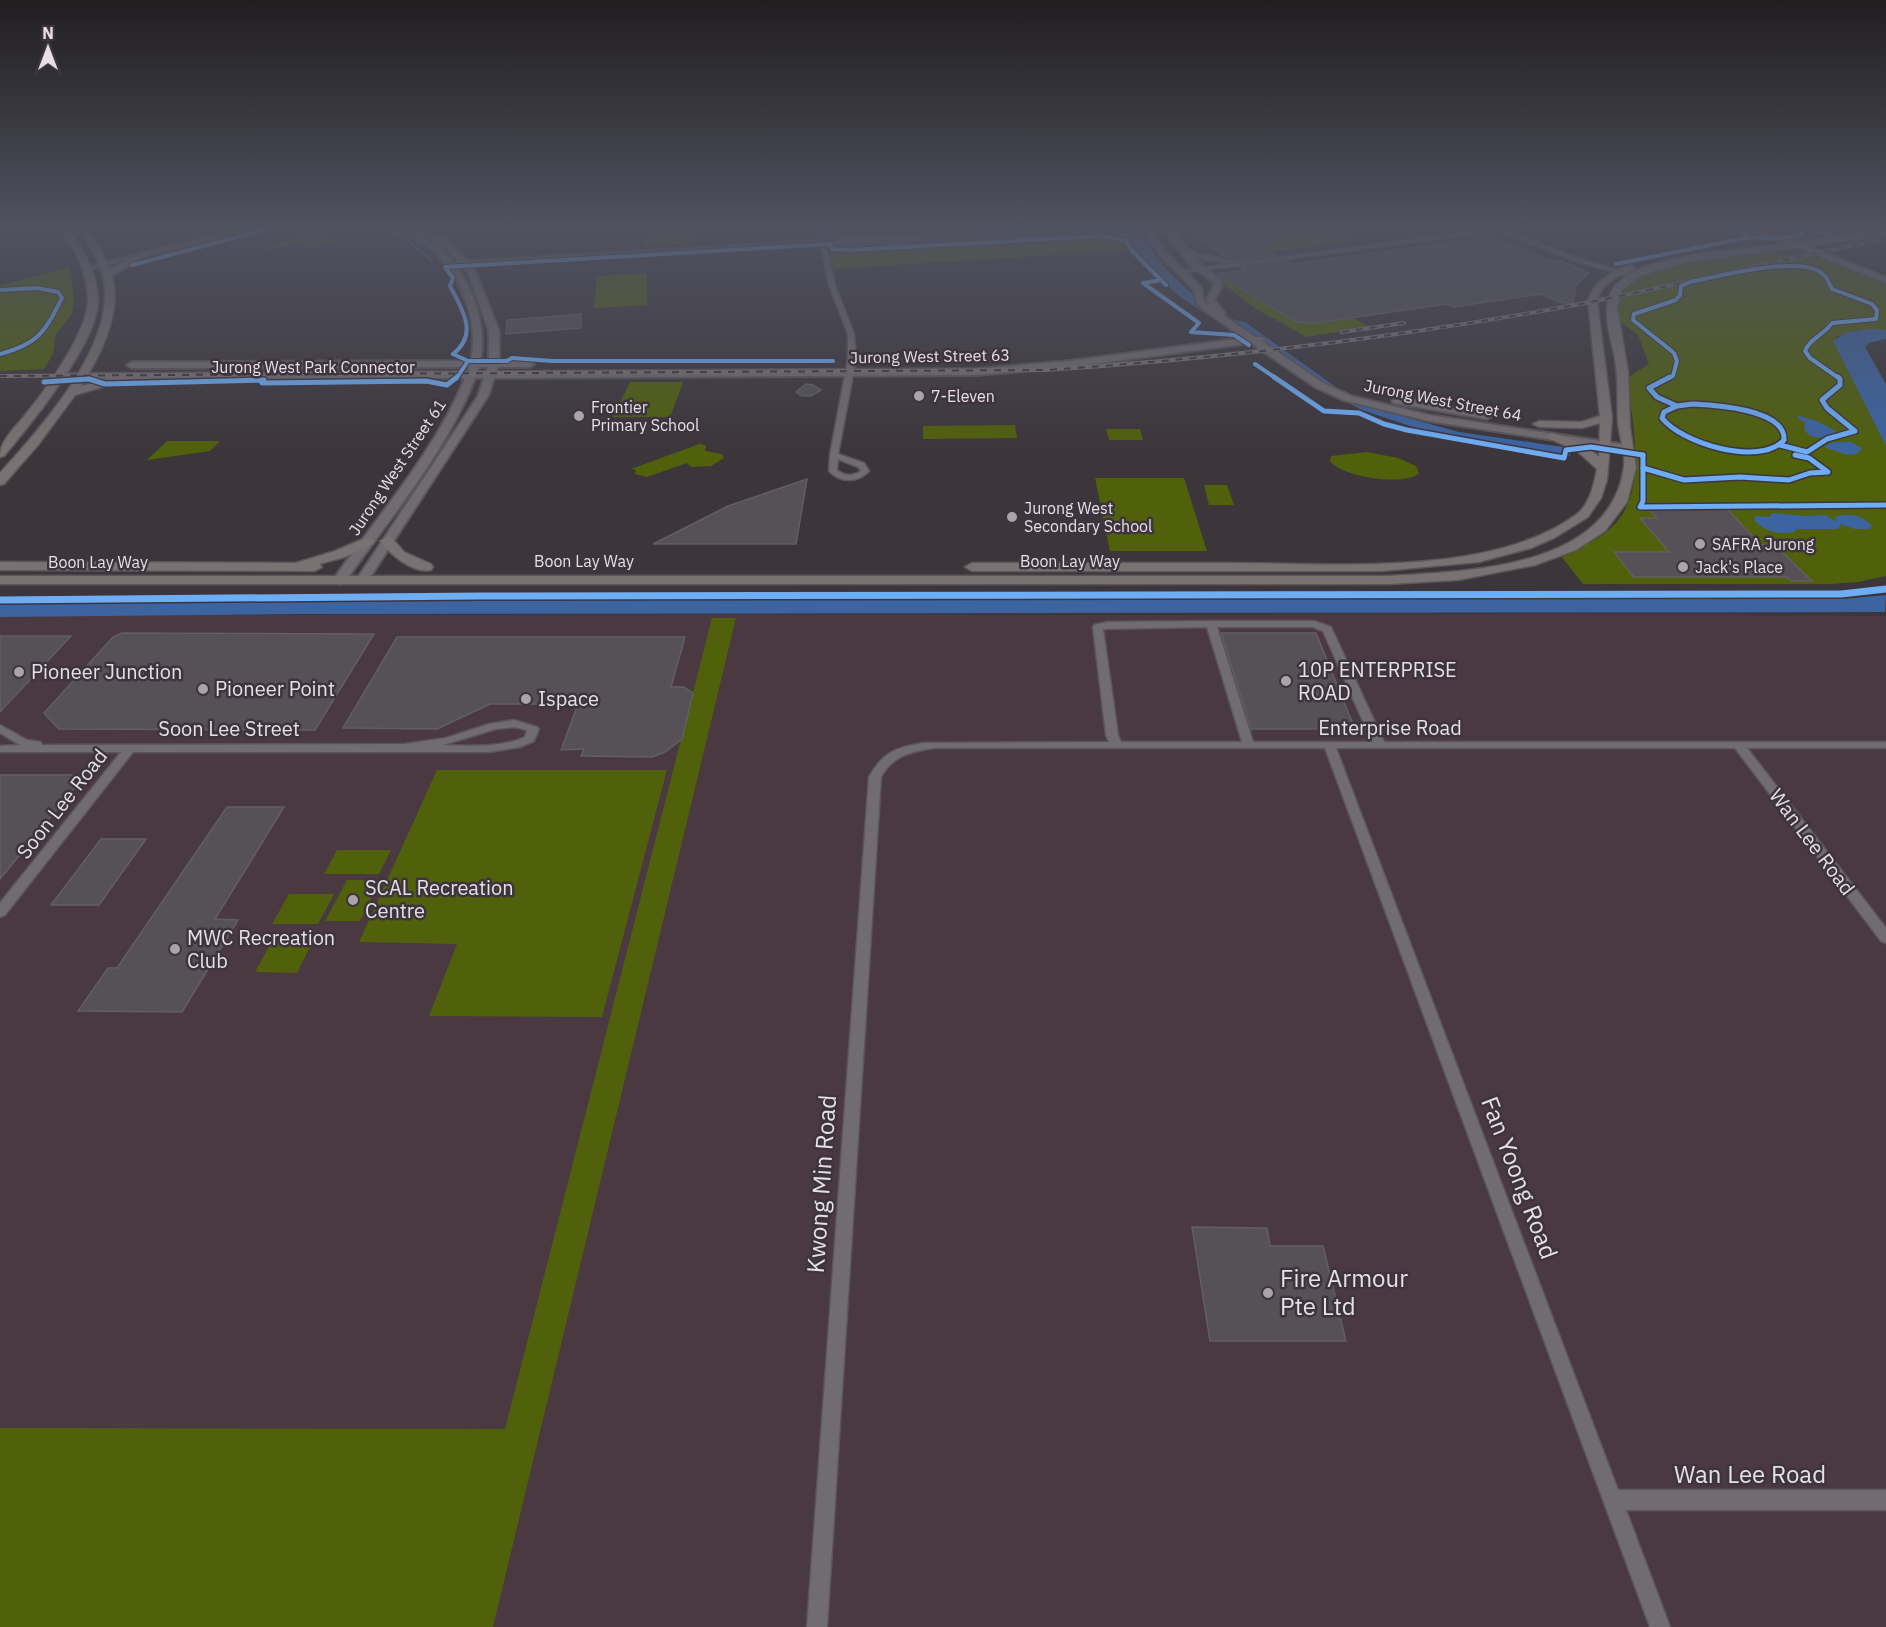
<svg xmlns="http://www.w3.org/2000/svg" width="1886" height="1627" font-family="'IBM Plex Sans',sans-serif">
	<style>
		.industrial { fill: #4a3941 }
		.green { fill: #50600b }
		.water { fill: #3c64a1 }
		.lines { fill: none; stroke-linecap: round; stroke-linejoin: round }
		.stream { stroke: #3c64a1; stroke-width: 2 }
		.building { fill: #555156; stroke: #625e63; stroke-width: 1.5 }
		.street-casing { stroke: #5a5559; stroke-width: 3 }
		.secondary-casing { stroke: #5a5559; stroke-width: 4 }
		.primary-casing { stroke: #5a5559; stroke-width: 3 }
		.street { fill: #716c71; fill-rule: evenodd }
		.secondary { fill: #716c71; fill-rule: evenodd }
		.primary { fill: #797272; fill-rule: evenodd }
		.rail-casing { stroke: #787276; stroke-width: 4 }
		.rail { stroke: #3e343d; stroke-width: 2; stroke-dasharray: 7; stroke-linecap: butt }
		.cycleway-far2-casing { stroke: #3e343d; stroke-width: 6 }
		.cycleway-far1-casing { stroke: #3e343d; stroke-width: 8 }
		.cycleway-casing { stroke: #3e343d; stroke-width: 10 }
		.cycleway-far2 { stroke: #6dadf4; stroke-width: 4 }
		.cycleway-far1 { stroke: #6dadf4; stroke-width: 5 }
		.cycleway { stroke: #6dadf4; stroke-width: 7 }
		.poi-dot { fill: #aaa4aa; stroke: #3e343d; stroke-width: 2 }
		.labels { text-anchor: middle; stroke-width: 5; stroke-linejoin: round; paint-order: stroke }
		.far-street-label { font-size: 16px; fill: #e6e0e6; stroke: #3e343d }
		.far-poi-label { font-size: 16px; fill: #e6e0e6; stroke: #3e343d; text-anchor: start }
		.poi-label { font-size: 20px; fill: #e6e0e6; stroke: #3e343d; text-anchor: start }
		.street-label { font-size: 20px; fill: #e6e0e6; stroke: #3e343d }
		.near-street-label { font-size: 24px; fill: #e6e0e6; stroke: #3e343d }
		.near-poi-label { font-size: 24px; fill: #e6e0e6; stroke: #3e343d; text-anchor: start }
	</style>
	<rect width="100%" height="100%" fill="#3c363b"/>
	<polygon class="industrial" points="1560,614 1886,616 1886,1627 0,1627 0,615"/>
	<g class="green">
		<polygon points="1267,225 1288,225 1299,231 1352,237 1359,241 1270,252 1265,249 1281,232"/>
		<polygon points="693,232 695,243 644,246 645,234"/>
		<polygon points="319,233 339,243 309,248 300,244 263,250 277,243"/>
		<polygon points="1099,236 1120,239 1131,250 833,269 828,252"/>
		<path d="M1756,252L1798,255L1828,260L1886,282V330H1856L1835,337L1886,446V576L1858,582L1831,584H1583L1561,556C1581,547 1605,538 1619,519C1647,483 1632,420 1627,378L1649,364L1638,335L1614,317L1613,300L1635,276L1678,263Z"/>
		<polygon points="70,267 74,299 72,314 56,334 53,354 44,369 0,371 0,285"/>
		<polygon points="647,273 647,305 594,308 597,276"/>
		<polygon points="1219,274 1299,322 1313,323 1352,317 1369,327 1306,337 1255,308 1213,277"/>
		<polygon points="630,382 683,382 670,417 613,417"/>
		<polygon points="1015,425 1017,438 923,439 923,426"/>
		<polygon points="1106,429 1140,429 1143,440 1109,440"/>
		<polygon points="167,441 220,441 210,451 147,460"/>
		<polygon points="702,443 702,445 706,445 705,451 722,454 724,458 711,466 691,467 687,463 647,477 635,474 636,470 631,469"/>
		<path d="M1367,452L1398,458L1416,466L1419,473C1405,487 1341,477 1330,461L1331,456Z"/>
		<polygon points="1095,478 1184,478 1207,551 1110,551"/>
		<polygon points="1204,485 1227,485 1234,505 1209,505"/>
		<polygon points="712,618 736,618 493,1627 0,1627 0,1428 505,1429"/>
		<polygon points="437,770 667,770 602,1017 429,1016 457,944 359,942"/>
		<polygon points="337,850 391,850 379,874 324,874"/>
		<polygon points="347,880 380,880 360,921 325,921"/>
		<polygon points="289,894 334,894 318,924 272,924"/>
		<polygon points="272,941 313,941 297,973 255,972"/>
	</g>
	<g class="water">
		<path d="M822,225H833L835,236L857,245L1092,232C1106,232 1130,229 1142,238C1147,241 1157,258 1162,264C1178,283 1219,320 1245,322L1347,395L1386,412L1459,432L1570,448V456L1460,439L1422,430L1362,410L1335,396L1183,299L1149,271L1130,244L1110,236L847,251L814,248L483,267V265L812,246H843L825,237Z"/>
		<polygon points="1870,329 1886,330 1886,339 1869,343 1865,347 1886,384 1886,446 1833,341 1846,332"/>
		<path d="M1800,416L1817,421L1841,434C1827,437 1815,442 1805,431L1804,422L1796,417Z"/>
		<polygon points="1833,442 1851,442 1862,448 1857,454 1847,455 1824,447"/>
		<path d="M1772,513L1805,516L1826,515L1836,522L1835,517C1847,512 1864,515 1872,526L1869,529H1855L1840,524L1841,527L1835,529H1796L1794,532C1779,535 1765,532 1754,520L1756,516L1770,517Z"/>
		<polygon points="1886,595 1885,612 296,614 0,617 0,603 477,597 1843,599"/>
	</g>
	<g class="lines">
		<g class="stream">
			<polyline points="377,225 409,241"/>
			<polyline points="411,243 432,261"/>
		</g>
	</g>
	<g class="building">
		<polygon points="1247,225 1259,225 1277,234 1263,249 1276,256 1234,261 1194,238 1196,230 1201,229"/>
		<polygon points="1492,237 1554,262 1562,261 1589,273 1576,285 1573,304 1559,302 1541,294 1453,307 1447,304 1315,323 1296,322 1216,274 1245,270 1241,267 1287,261 1292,264"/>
		<polygon points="581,314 581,328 506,334 507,320"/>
		<polygon points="806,384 813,385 821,390 811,396 802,396 796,392"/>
		<polygon points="807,479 796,544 653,544 728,506"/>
		<polygon points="1648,508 1726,508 1761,545 1775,545 1812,581 1791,581 1787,577 1634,577 1614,552 1669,552 1640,518 1657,518"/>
		<polygon points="122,633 374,634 315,730 59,729 44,713 113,637"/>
		<polygon points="1221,633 1316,633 1355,729 1251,729"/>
		<polygon points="0,636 71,636 0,712"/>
		<polygon points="397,637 685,637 671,687 684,687 693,693 682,739 665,752 652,757 581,756 584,749 561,750 578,704 490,704 437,729 343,728"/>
		<polygon points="0,775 85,775 0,879"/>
		<polygon points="227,807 284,807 215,919 238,920 182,1012 78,1011 108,968 117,968"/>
		<polygon points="101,839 146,839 99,905 51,905"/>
		<polygon points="1192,1227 1267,1228 1270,1246 1323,1246 1346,1341 1210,1341"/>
	</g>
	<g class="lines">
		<g class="street-casing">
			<g id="street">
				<path d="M816,225H821L835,285L854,334L856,359L838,454L864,463L869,471C858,483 840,483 829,471L830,455L848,359V334L829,285ZM838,459L858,467L861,471C853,476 845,477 837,470Z"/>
				<polygon points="1521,225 1533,225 1505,230 1582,260 1638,276 1635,278 1578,262 1498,231 1181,273 1178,271"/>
				<path d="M1211,621H1314L1331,627L1384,742H1886V748H1747L1886,928V943L1881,941L1735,748H1336L1618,1490H1886V1510H1626L1670,1627H1650L1325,748H934C911,752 893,755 881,777L827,1627H807L869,777C883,752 897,747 924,743L1109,742L1106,735L1093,627L1094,625L1107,622ZM1207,627L1242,742H1121L1118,735L1103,629ZM1217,627H1313L1323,631L1372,742H1253Z"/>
				<path d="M514,720L537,727L539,729L534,741L520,747L489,752H133L5,915L0,917V903L121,752H0V746L20,745L0,733V725L27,740L41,742L42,745L405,744L446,738L489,724ZM514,727L527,730L525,737C501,748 470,746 443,745L496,729Z"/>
			</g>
		</g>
		<g class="secondary-casing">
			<g id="secondary">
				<polygon points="257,225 269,225 87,270 83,268"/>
				<path d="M393,225C415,225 440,245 453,262H460L439,242L429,237V233L445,238L468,261L1094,225H1130L1126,227L471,266L477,275L499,331V361H529L534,364L529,367H498L496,372L976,369L1070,361L1244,338L1202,309L1196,301L1194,290L1161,257L1139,225H1146L1167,253L1201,287L1204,301L1209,306L1206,300L1214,286L1213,282L1191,266L1160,225H1168L1186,248L1197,254L1232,261L1228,263L1194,258L1221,281L1222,286L1214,300L1225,313L1223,315L1255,337H1263L1265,339L1262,341L1323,383L1351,396L1429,415L1627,445L1632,448L1627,451L1429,421L1343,400L1315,387L1251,343L1070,367L976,375L494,378L488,396L369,579L363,583L358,582L357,579L478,396L484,378H475C446,453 390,518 344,583L339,584L333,580C378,515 435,452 465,378L59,380L54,377L59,374L468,372L469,367L132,368L127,365L132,362L471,361C480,322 460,270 427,246C417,238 400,233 393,225ZM457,267H463L469,275L489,331V361H480C487,330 475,293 457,267ZM479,367H488L486,372H477Z"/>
				<polygon points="1397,398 1487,413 1492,416 1487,419 1393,403 1392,401"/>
			</g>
		</g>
		<g class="primary-casing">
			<g id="primary">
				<path d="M57,225H65C82,246 97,271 98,299C99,341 31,424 4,456L0,457C0,440 15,428 25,415C45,391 88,332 88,300C88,271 73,247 57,225Z"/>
				<path d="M75,225H83C95,238 103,253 110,269L144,252L151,254L112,276C122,313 101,355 81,386L135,373L140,376L75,395L38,445L4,484L0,485V473C39,430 109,352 105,290C104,266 90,244 75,225Z"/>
				<path d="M1732,225H1743L1799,242L1886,229V235L1809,246L1886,277V283L1798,248L1687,262L1640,276L1622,290L1617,307L1628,372L1630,428L1636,467L1627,502L1605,531L1576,550L1535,565L1458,580L1389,584H0V576H1389C1468,571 1610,569 1624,467C1626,452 1619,437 1618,422C1617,399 1619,376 1614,354C1609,330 1598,300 1620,281C1653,252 1743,250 1787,244Z"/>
				<polygon points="1768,225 1830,229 1834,232 1830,235 1771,228 1768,228"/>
				<path d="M1630,265L1635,268L1633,270C1618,275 1601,284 1597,301L1612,418L1607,480L1601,498L1588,517L1554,538L1531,548L1479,562L1381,571H972L965,567L972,563C1057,563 1142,563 1227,563C1329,563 1492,578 1577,514C1590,504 1594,484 1597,469L1577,451L1546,437L1552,433L1585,445L1599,457L1600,423L1582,428L1539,427L1533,424L1539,421L1581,422L1600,416L1588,301C1593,282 1612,271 1630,265Z"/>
				<polygon points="368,537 375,541 373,544 345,557 319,564 322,567 315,571 0,570 0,562 296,563 335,551"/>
				<path d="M387,537L392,538L404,552L431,564L433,567L431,570C413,574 390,554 380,541Z"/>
			</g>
		</g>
		<use href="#street" class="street"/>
		<use href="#secondary" class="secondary"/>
		<use href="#primary" class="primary"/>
		<g class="rail-casing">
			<g id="rail">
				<polyline points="1342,332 1404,323"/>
				<path d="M0,376L1045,370C1215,359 1385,339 1553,309C1665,289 1775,260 1886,239"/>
			</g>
		</g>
		<use href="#rail" class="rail"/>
		<g class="cycleway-far2-casing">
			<g id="cycleway-far2">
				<polyline points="1751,237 1771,239 1801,235 1804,231 1802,227 1825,229 1858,225"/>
				<polyline points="1616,264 1751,237 1723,225"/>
				<polyline points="132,265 283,225"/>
				<polyline points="1161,280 1143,283 1199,323 1191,332 1234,335 1249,345"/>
				<path d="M0,290L37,288L58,292L62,298C45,332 38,344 0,354"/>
				<path d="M453,354C479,334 462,309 450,286L453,278L445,267L831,244L832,249L848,250L1103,236L1126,241L1133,252L1166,285"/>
				<polyline points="453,354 468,361 456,379"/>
				<polyline points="468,361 507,361 512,358 552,361 833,361"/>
				<polyline points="1255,364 1277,379"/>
				<path d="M1667,379L1673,376L1677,361L1674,353L1633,320L1634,314L1676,300L1680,295L1681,286L1690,282C1719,276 1793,257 1819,271C1827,276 1828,281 1832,289L1872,304L1877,310L1876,319L1832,323C1825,334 1809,339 1805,351L1810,358L1840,379"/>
			</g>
		</g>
		<g class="cycleway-far1-casing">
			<g id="cycleway-far1">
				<polyline points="1274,377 1324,411 1359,413 1384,424 1407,430 1564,458 1566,450 1591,447 1643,455"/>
				<polyline points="1670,377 1649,388 1657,397 1677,406"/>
				<polyline points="44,382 89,379 105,384 264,380 262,383 426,381 447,385 457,377"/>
				<path d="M1693,404C1714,405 1786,409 1784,440C1759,467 1681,443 1662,418L1664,412L1677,406Z"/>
				<polyline points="1780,445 1807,452 1827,439 1855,431 1827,408 1822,400 1840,385 1840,379 1838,377"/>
				<polyline points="1643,455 1643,501 1640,507 1886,505"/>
				<polyline points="1643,468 1684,480 1740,477 1789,480 1810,473 1828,472 1809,458 1795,455"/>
			</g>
		</g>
		<g class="cycleway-casing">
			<polyline id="cycleway" points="0,600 479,596 1841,594 1886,589"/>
		</g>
		<use href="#cycleway-far2" class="cycleway-far2"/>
		<use href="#cycleway-far1" class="cycleway-far1"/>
		<use href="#cycleway" class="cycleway"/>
	</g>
	<linearGradient id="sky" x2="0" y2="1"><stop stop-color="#211e20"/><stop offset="0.5" stop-color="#505260"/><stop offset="1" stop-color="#505260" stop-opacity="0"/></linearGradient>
	<rect width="1886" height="452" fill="url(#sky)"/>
	<g class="poi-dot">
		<circle cx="919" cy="396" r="6"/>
		<circle cx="579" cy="416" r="6"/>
		<circle cx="1012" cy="517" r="6"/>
		<circle cx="1700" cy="544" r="6"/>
		<circle cx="1683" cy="567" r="6"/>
		<circle cx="19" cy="672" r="6"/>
		<circle cx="1286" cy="681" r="6"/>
		<circle cx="203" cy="689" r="6"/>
		<circle cx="526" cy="699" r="6"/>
		<circle cx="353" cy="900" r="6"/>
		<circle cx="175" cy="949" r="6"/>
		<circle cx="1268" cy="1293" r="6"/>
	</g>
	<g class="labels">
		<g class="far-street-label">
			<text transform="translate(930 356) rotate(-1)" y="6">Jurong West Street 63</text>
			<text x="313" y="373">Jurong West Park Connector</text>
			<text transform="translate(1443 400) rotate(11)" y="6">Jurong West Street 64</text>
			<text transform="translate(397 467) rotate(-56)" y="6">Jurong West Street 61</text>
			<text x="584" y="567">Boon Lay Way</text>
			<text x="1070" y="567">Boon Lay Way</text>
			<text x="98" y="568">Boon Lay Way</text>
		</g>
		<g class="far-poi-label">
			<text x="931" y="402">7-Eleven</text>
			<text x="591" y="413">Frontier<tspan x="591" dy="18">Primary School</tspan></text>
			<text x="1024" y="514">Jurong West<tspan x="1024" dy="18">Secondary School</tspan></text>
			<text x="1712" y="550">SAFRA Jurong</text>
			<text x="1695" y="573">Jack's Place</text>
		</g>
		<g class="poi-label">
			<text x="1298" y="677">10P ENTERPRISE<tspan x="1298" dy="23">ROAD</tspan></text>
			<text x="31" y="679">Pioneer Junction</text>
			<text x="215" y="696">Pioneer Point</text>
			<text x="538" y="706">Ispace</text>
			<text x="365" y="895">SCAL Recreation<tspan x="365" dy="23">Centre</tspan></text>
			<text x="187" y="945">MWC Recreation<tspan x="187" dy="23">Club</tspan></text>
		</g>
		<g class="street-label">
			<text x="1390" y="735">Enterprise Road</text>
			<text x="229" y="736">Soon Lee Street</text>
			<text transform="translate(62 804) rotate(-52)" y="7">Soon Lee Road</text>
			<text transform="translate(1812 842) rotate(53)" y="7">Wan Lee Road</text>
		</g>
		<g class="near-street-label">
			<text transform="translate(1519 1178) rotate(69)" y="8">Fan Yoong Road</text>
			<text transform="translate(822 1184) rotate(-86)" y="8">Kwong Min Road</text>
			<text x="1750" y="1483">Wan Lee Road</text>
		</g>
		<g class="near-poi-label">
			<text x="1280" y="1287">Fire Armour<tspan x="1280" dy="28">Pte Ltd</tspan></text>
		</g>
	</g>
	<g transform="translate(48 48)" stroke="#3e343d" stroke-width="4.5" paint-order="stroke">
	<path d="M0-4.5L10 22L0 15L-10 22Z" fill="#e6e0e6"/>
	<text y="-9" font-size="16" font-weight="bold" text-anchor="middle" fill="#e6e0e6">N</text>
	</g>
</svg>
